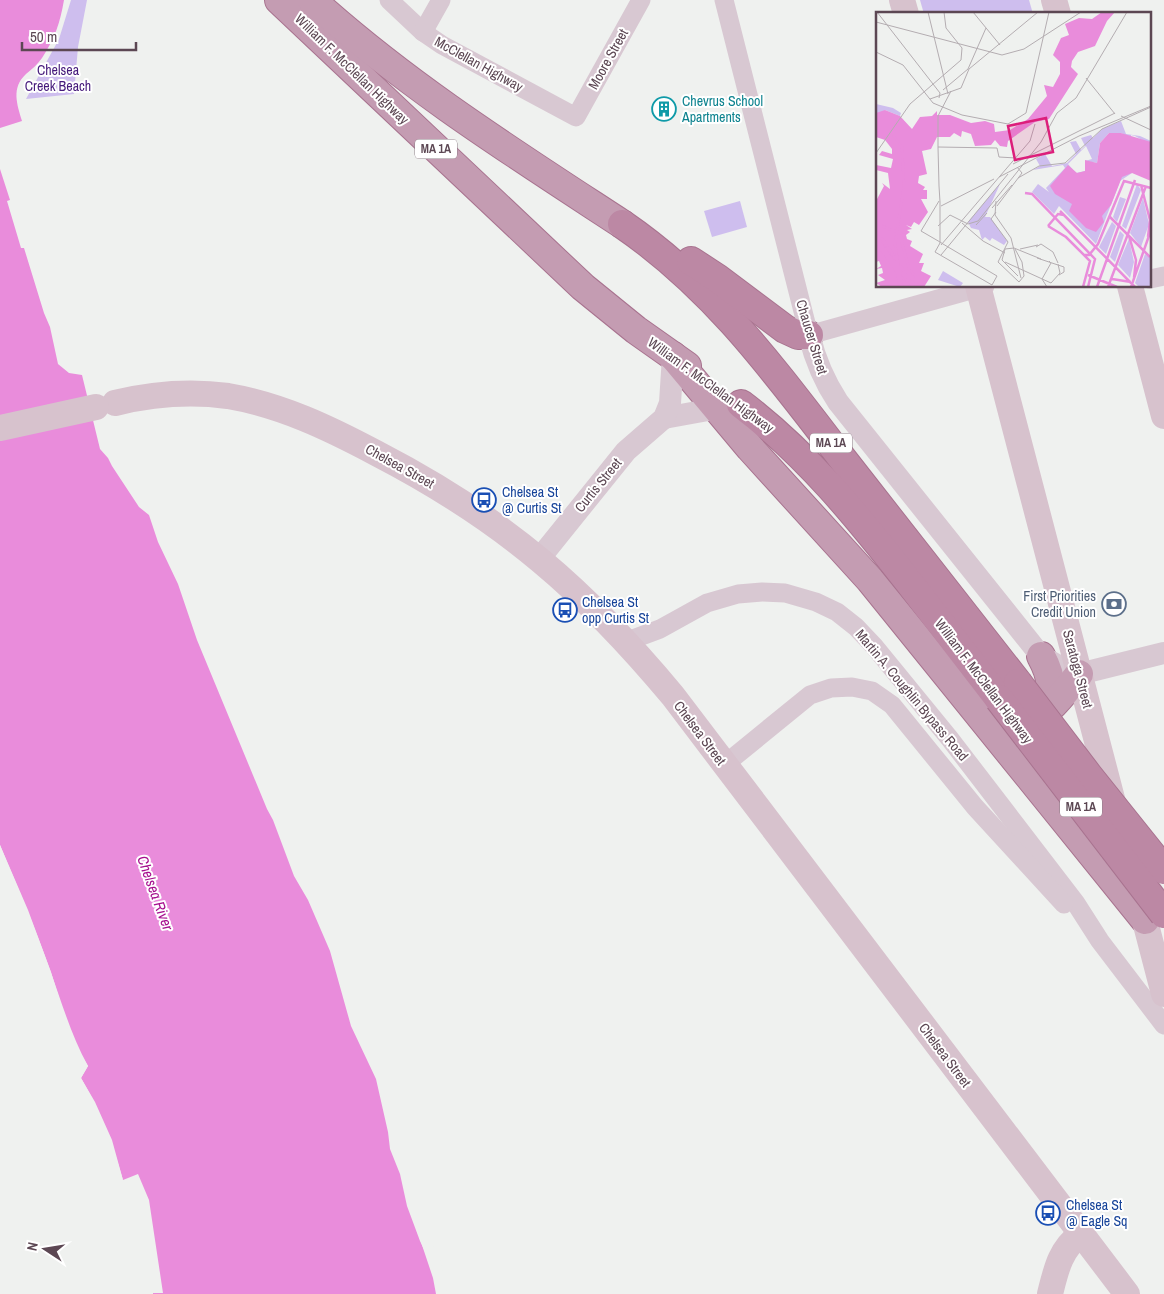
<svg xmlns="http://www.w3.org/2000/svg" width="1164" height="1294" font-family="'Archivo Narrow',sans-serif">
	<style>
		.green { fill: #cebeee }
		.water { fill: #e98cdb }
		.pier { fill: #eff1ef }
		.lines { fill: none; stroke-linecap: round; stroke-linejoin: round }
		.trunk-casing { stroke: #a8738f; stroke-width: 30 }
		.motorway-casing { stroke: #a8738f; stroke-width: 30 }
		.minor { stroke: #d8c8d2; stroke-width: 19 }
		.tertiary { stroke: #d8c8d2; stroke-width: 22 }
		.secondary { stroke: #d7c2cd; stroke-width: 26 }
		.trunk { stroke: #c49cb2; stroke-width: 28 }
		.motorway { stroke: #bc88a4; stroke-width: 28 }
		.motorway-bridge-casing { stroke: #a8738f; stroke-width: 30; stroke-linecap: butt }
		.motorway-bridge { stroke: #bc88a4; stroke-width: 28 }
		.labels { text-anchor: middle; stroke-width: 4; stroke-linejoin: round; paint-order: stroke }
		.shield { fill: #fff; stroke: #8d7e87; stroke-width: 1 }
		.shield-label { font-size: 12px; font-weight: bold; fill: #5c4753 }
		.street-label { font-size: 14px; fill: #5c4753; stroke: #fff }
		.park-label { font-size: 14px; fill: #45197b; stroke: #fff }
		.culture-label { font-size: 14px; fill: #0d838f; stroke: #fff; text-anchor: start }
		.transit-label { font-size: 14px; fill: #164399; stroke: #fff; text-anchor: start }
		.service-label { font-size: 14px; fill: #4e5e75; stroke: #fff; text-anchor: end }
		.water-label { font-size: 15px; font-style: italic; fill: #a6108e; stroke: #fff }
		.inset-river { fill: none; stroke: #e98cdb; stroke-width: 2.5 }
		.inset-road { fill: none; stroke: #b4adb1; stroke-width: 1 }
		.view { fill: #dc1e7b; fill-opacity: 0.15; stroke: #dc1e7b; stroke-width: 2.5 }
		.inset-edge { fill: none; stroke: #5c4753; stroke-width: 2.5 }
	</style>
	<rect width="100%" height="100%" fill="#eff1ef"/>
	<g class="green">
		<polygon points="71,0 87,0 78,47 74,94 26,99 59,39"/>
		<polygon points="920,0 1029,0 1033,14 924,14"/>
		<polygon points="740,201 747,227 712,237 704,211"/>
	</g>
	<g class="water">
		<path d="M0,0H64C60,23 55,38 42,58C38,64 32,69 26,74C11,88 17,104 22,121L0,128Z"/>
		<path d="M0,169L10,200L7,201L21,248H24L44,313L50,327L58,364L69,373L82,375L100,449L108,458L112,466L139,507L149,515L158,542L178,584L197,640L267,809L273,820L294,876L308,900L330,951L351,1026L376,1079L388,1132L390,1149L400,1174L407,1206L420,1241L445,1294H153V1293H163L149,1200L138,1174L123,1180C112,1141 101,1113 81,1078L88,1066C71,1035 62,1003 50,970C35,927 17,886 0,845Z"/>
	</g>
	<g class="pier">
		<polygon points="0,845 28,910 51,972 64,1014 79,1051 88,1066 81,1078 95,1102 112,1140 123,1180 120,1176 109,1141 93,1103 79,1079 85,1066 77,1052 62,1015 49,972 26,911 0,851"/>
		<polygon points="418,1233 421,1234 422,1240 438,1249 447,1294 436,1294 433,1278"/>
	</g>
	<g class="lines">
		<g class="trunk-casing">
			<g id="trunk">
				<polyline points="279,0 583,287 636,330 687,366"/>
				<path d="M312,0C407,86 515,154 622,224"/>
				<polyline points="673,356 750,448 870,580 1145,920"/>
				<path d="M1039,714C1053,690 1054,680 1041,656"/>
				<path d="M1023,726C1044,719 1066,691 1079,674"/>
			</g>
		</g>
		<g class="motorway-casing">
			<g id="motorway">
				<path d="M622,224C714,287 774,370 841,457C900,532 959,608 1018,683"/>
				<polyline points="691,261 717,278 785,329 798,335 809,335"/>
				<path d="M741,404C807,454 858,517 908,581C938,620 968,659 999,699"/>
			</g>
		</g>
		<g class="minor">
			<polyline points="389,0 423,32 442,45 576,117 641,0"/>
			<polyline points="724,0 809,335 985,286"/>
			<polyline points="423,32 441,0"/>
			<polyline points="1150,279 1164,276"/>
			<polyline points="625,642 660,629 707,603 738,594 762,592 785,593 816,602 837,612 856,627 874,646 950,739 1075,902 1100,941 1164,1025"/>
			<polyline points="724,765 810,695 831,688 852,687 872,691 892,705 975,807 1064,904"/>
		</g>
		<g class="tertiary">
			<path d="M809,335C815,359 824,381 838,402L1041,656L1064,669L1079,674L1164,653"/>
			<polyline points="664,418 730,406"/>
			<polyline points="539,559 626,451 664,418 670,403 673,356"/>
		</g>
		<g class="secondary">
			<polyline points="902,0 906,14"/>
			<polyline points="1054,0 1058,14"/>
			<polyline points="978,286 1115,810"/>
			<polyline points="1130,286 1164,416"/>
			<path d="M115,403C152,394 190,391 228,396C281,405 329,428 376,453C434,483 491,519 541,561C589,601 633,648 673,696L1127,1294"/>
			<polyline points="0,428 96,407"/>
			<polyline points="1139,898 1164,994"/>
			<path d="M1050,1294C1056,1270 1060,1249 1081,1234"/>
		</g>
		<use href="#trunk" class="trunk"/>
		<use href="#motorway" class="motorway"/>
		<g class="motorway-bridge-casing">
			<g id="motorway-bridge">
				<polyline points="1018,683 1088,775 1164,870"/>
				<polyline points="999,699 1164,914"/>
			</g>
		</g>
		<use href="#motorway-bridge" class="motorway-bridge"/>
	</g>
	<defs>
		<g id="building-ring" transform="scale(1.25)"><circle r="9.5" fill="#fff" stroke="#0f9aa8" stroke-width="1.5"/><path d="M-4-6H4V6H1V3H-1V6H-4ZM-2.5-4.3h1.7v1.8h-1.7ZM.8-4.3h1.7v1.8H.8ZM-2.5-1h1.7V.8h-1.7ZM.8-1h1.7V.8H.8Z" fill="#0f9aa8"/></g>
		<g id="bus-ring" transform="scale(1.25)"><circle r="9.5" fill="#fff" stroke="#1a4fb4" stroke-width="1.5"/><path d="M-5-6H5V4H4V6H2V4H-2V6H-4V4H-5ZM-3.5-4V0h7V-4ZM-3.5 1.2v1.5H-2V1.2ZM2 1.2v1.5H3.5V1.2Z" fill="#1a4fb4"/></g>
		<g id="bank-ring" transform="scale(1.25)"><circle r="9.5" fill="#fff" stroke="#5c6f8a" stroke-width="1.5"/><path d="M-6-4H6V4H-6ZM0-2.3a2.3 2.3 0 1 0 0 4.6a2.3 2.3 0 1 0 0-4.6Z" fill="#5c6f8a"/></g>
	</defs>
	<g fill-rule="evenodd">
		<use href="#building-ring" x="664" y="109"/>
		<use href="#bus-ring" x="484" y="500"/>
		<use href="#bank-ring" x="1114" y="604"/>
		<use href="#bus-ring" x="565" y="610"/>
		<use href="#bus-ring" x="1048" y="1213"/>
	</g>
	<g class="labels">
		<g class="shield">
			<rect x="415" y="139.5" width="42" height="19" rx="4"/>
			<rect x="810" y="433.5" width="42" height="19" rx="4"/>
			<rect x="1060" y="797.5" width="42" height="19" rx="4"/>
		</g>
		<g class="shield-label">
			<text x="436" y="153">MA 1A</text>
			<text x="831" y="447">MA 1A</text>
			<text x="1081" y="811">MA 1A</text>
		</g>
		<g class="street-label">
			<text transform="translate(608 59) rotate(-61)" y="5">Moore Street</text>
			<text transform="translate(479 64) rotate(29)" y="5">McClellan Highway</text>
			<text transform="translate(352 69) rotate(44)" y="5">William F. McClellan Highway</text>
			<text transform="translate(812 337) rotate(73)" y="5">Chaucer Street</text>
			<text transform="translate(711 385) rotate(36)" y="5">William F. McClellan Highway</text>
			<text transform="translate(400 466) rotate(29)" y="5">Chelsea Street</text>
			<text transform="translate(598 485) rotate(-51)" y="5">Curtis Street</text>
			<text transform="translate(1078 669) rotate(75)" y="5">Saratoga Street</text>
			<text transform="translate(984 681) rotate(53)" y="5">William F. McClellan Highway</text>
			<text transform="translate(912 695) rotate(50)" y="5">Martin A. Coughlin Bypass Road</text>
			<text transform="translate(700 733) rotate(53)" y="5">Chelsea Street</text>
			<text transform="translate(945 1055) rotate(53)" y="5">Chelsea Street</text>
		</g>
		<g class="park-label">
			<text x="58" y="75">Chelsea<tspan x="58" dy="16">Creek Beach</tspan></text>
		</g>
		<g class="culture-label">
			<text x="682" y="106">Chevrus School<tspan x="682" dy="16">Apartments</tspan></text>
		</g>
		<g class="transit-label">
			<text x="502" y="497">Chelsea St<tspan x="502" dy="16">@ Curtis St</tspan></text>
			<text x="582" y="607">Chelsea St<tspan x="582" dy="16">opp Curtis St</tspan></text>
			<text x="1066" y="1210">Chelsea St<tspan x="1066" dy="16">@ Eagle Sq</tspan></text>
		</g>
		<g class="service-label">
			<text x="1096" y="601">First Priorities<tspan x="1096" dy="16">Credit Union</tspan></text>
		</g>
		<g class="water-label">
			<text transform="translate(155 893) rotate(70)" y="5">Chelsea River</text>
		</g>
	</g>
	<g transform="translate(876 12)">
		<rect width="275" height="275" fill="#eff1ef"/>
		<path d="M0,92L17,96L25,101L24,104L9,98L7,101H0ZM245,109L250,122L264,124L275,129V133L259,124L255,123V126L245,121H233L224,131L221,151L209,149L216,147L210,134L192,152L200,161L209,159L225,204L242,162L256,161L244,169L220,232L183,194L178,202L156,180L162,172L173,180L170,176L189,156L187,153L157,158L164,154L160,147L169,142L176,154L191,151L200,142L194,130L200,129L205,138L209,134L205,126L215,123L217,126L226,117ZM124,172L109,205H114L131,229L128,233L116,226L114,229L109,225L106,228L103,218L95,216L92,210ZM261,172L265,178L250,217L246,214ZM244,185L250,187L241,210L237,205ZM267,186L273,212L265,235L254,221ZM236,210L240,214L230,242L223,235ZM244,219L248,223L239,250L234,245ZM253,227L258,250L254,266L242,253ZM269,242L275,246V275H263L259,271ZM67,259L87,271L84,275L62,268Z" fill="#cebeee"/>
		<path d="M226,0H239L231,9L219,34L202,40L196,49L195,55L202,62L173,107L159,110L132,129L131,135L124,134L119,128L115,133L99,134L95,122L86,119L85,125L78,121L74,125H61L55,137L46,139L51,162L43,164L42,171L49,175L47,178H51V187H45L52,200L43,213L38,210L35,215L30,213L36,217L31,218L34,220L30,223L31,227L36,229L34,234L47,242L43,251H48L45,259L55,264L48,275H6L0,271L9,268L2,263L7,261L6,256L0,257L5,254L3,249L0,250V189L8,174L6,171L14,177L12,161L0,158V153L15,156L17,147L3,143L6,139L16,142V137L9,128L0,125V101L9,98L24,104L36,117L44,105L56,104L61,99V103H74L95,111L109,109L118,112L119,120L134,118L152,107L171,84L168,73L177,75L184,62V50L177,43L185,26L193,23L189,12L203,6L216,7ZM233,121H245L275,130V169L256,161L246,165L235,193L226,204L228,210L220,220L210,216L193,199L196,192L179,182L174,174L192,153L201,161L209,159V148L221,151L224,131Z" fill="#e98cdb"/>
		<path class="inset-river" d="M17,123L26,135L28,174L19,232L26,275M265,173L274,208L272,225M149,181L156,182L219,247L212,275M184,199L259,275M234,205L274,245M6,214L28,223L26,231L33,257L40,265H46L43,275M172,214L190,225L214,249L207,275M172,214L182,202L188,203M0,223L7,228L22,250M253,224L260,248L258,266M0,225L23,257M0,228L25,263M0,230L21,260L24,275M208,243H213L222,232L248,169L275,176M24,253L34,269L43,274M26,260L34,275M212,263L241,275M236,267L255,270M221,275L259,168M232,275L270,174M255,275L275,218"/>
		<path class="inset-road" d="M1,0L64,81L63,86M52,0L72,82M97,0L124,33M0,10L126,43L148,37L205,0M0,40L27,53L57,91L86,103L132,112L150,101L173,0M210,66L239,102M67,78L92,57L110,16M54,87L85,76L93,57L162,0M245,104L275,118M62,135L121,136L123,145L140,146M0,141L34,92L85,48L86,36L70,16L68,0M137,152L239,101M123,165L203,124L275,94M142,166L163,154L189,151L226,117L275,95M63,189L45,219L64,230L67,232L121,264L116,273L59,240L64,231V190L63,174L62,135V104L75,79M120,189L119,203L135,226L145,266M65,194L118,167M121,194L146,161L141,155M116,196L136,173M120,200L115,207L132,230L122,250L143,270L148,264L146,250L139,237M86,211L107,229L129,241M100,213L111,201M62,214L74,203L92,212L102,209L165,130L181,101L200,86L251,0M65,233L154,129L159,112M160,235L165,232L177,240L182,251M144,237L162,233M65,243L132,162M161,246L188,255V260L183,263M129,250L175,271L184,261L182,252M142,264L126,248L129,237L138,236L165,247M171,275L166,267L175,251L173,249"/>
		<path class="view" d="M170,106L177,140L139,148L132,114Z"/>
		<rect width="275" height="275" class="inset-edge"/>
	</g>
	<g transform="translate(45 1249) rotate(282)" stroke="#ffffff" stroke-width="4" paint-order="stroke">
	<path d="M0-4L9 19L0 12L-9 19Z" fill="#5c4753"/>
	<text y="-8" font-size="14" font-weight="bold" text-anchor="middle" fill="#5c4753">N</text>
	</g>
	<path d="M22 42v8h114v-8" fill="none" stroke="#5c4753" stroke-width="2.5"/>
	<text x="30" y="42" font-size="15" fill="#5c4753" stroke="#ffffff" stroke-width="4" paint-order="stroke">50 m</text>
</svg>
